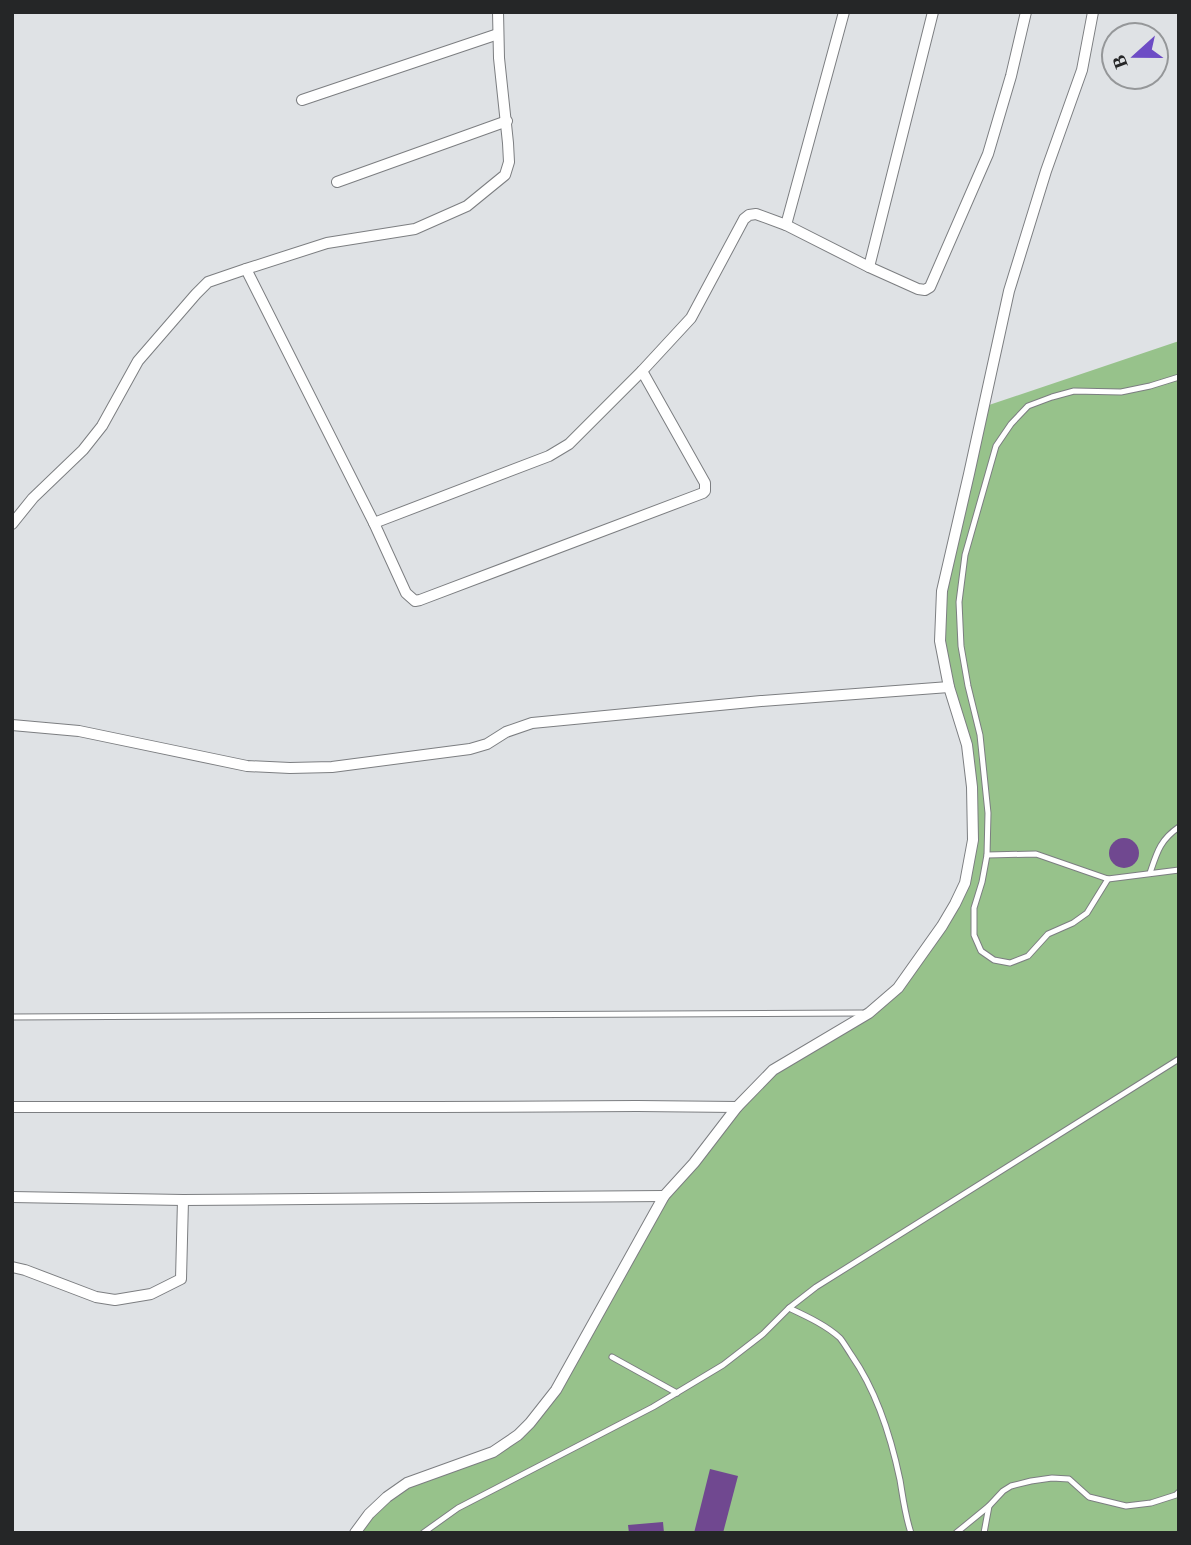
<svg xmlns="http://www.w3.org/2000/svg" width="1191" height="1545" font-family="Georgia,serif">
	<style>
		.green { fill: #97c28b }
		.building { fill: #704890 }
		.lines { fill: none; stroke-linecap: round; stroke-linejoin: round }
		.service-casing { stroke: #7c7e81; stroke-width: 7 }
		.minor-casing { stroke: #7c7e81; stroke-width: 12 }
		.service { stroke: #fff; stroke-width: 5 }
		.minor { stroke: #fff; stroke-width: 10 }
	</style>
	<rect width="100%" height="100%" fill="#dfe2e5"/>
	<polygon class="green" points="1179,341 1179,1533 360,1533 372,1518 390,1500 408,1488 495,1456 520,1439 667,1198 697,1166 741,1110 775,1074 872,1017 947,928 978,840 977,785 972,745 954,686 945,641 947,591 989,405"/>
	<g class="building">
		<circle cx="1124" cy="853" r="15"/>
		<polygon points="710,1469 738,1476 723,1533 694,1533"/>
		<polygon points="663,1522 664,1533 629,1533 628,1525"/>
	</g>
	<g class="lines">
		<g class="service-casing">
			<g id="service">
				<polyline points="987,855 1036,854 1108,879 1179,870"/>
				<path d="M1150,873C1157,852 1160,840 1179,827"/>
				<polyline points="1108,879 1087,913 1073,923 1048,934 1028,956 1010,963 994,960 981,951 974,935 974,908 982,882 987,855 988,813 980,735 968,686 961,646 959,602 965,555 996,446 1011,424 1028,406 1052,397 1074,391 1121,392 1150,386 1179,377"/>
				<polyline points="12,1017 862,1013"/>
				<path d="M789,1308C806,1316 826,1325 840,1338C844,1343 848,1350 852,1356C877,1392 891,1437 900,1480C903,1498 905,1515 911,1533"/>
				<polyline points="612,1357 677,1393"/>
				<polyline points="423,1533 458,1508 653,1407 723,1365 763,1334 789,1308 816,1287 1179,1059"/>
				<polyline points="956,1533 989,1506"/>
				<polyline points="984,1533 989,1506 1003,1491 1011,1486 1031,1481 1052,1478 1069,1479 1089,1497 1126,1506 1151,1503 1176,1495 1179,1492"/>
			</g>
		</g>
		<g class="minor-casing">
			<g id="minor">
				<polyline points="302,100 498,34"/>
				<polyline points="337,182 507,121"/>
				<polyline points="786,225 844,12"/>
				<polyline points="869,267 933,12"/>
				<polyline points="246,269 374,523 406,593 415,601 420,600 703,493 705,491 705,483 642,371"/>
				<polyline points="374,523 549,456 569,444 642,371 691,318 744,219 749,215 756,214 786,225 869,267 918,289 925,290 930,287 988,154 1011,76 1026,12"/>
				<polyline points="12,524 33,498 83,450 102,426 138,361 196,294 208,282 246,269 327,243 415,229 467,206 505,175 509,162 508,143 499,58 498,12"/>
				<polyline points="12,725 79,731 247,766 290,768 332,767 470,749 487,744 506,732 532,723 761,701 949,687"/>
				<polyline points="12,1107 437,1107 637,1106 737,1107"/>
				<polyline points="12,1197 183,1200 664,1196"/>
				<polyline points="12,1267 25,1270 96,1297 115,1300 151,1294 181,1279 183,1200"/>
				<polyline points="355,1533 369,1514 387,1497 407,1483 493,1452 518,1435 530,1423 556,1390 664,1196 694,1163 737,1107 773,1070 869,1013 898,988 942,926 955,904 965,883 973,840 972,787 967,745 949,687 940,641 942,591 969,474 1009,291 1046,171 1082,70 1093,12"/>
			</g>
		</g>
		<use href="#service" class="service"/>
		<use href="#minor" class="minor"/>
	</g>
	<rect width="1191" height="1545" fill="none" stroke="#252627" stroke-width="28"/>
	<g transform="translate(1135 56) rotate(249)"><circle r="33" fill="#dfe2e5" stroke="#959799" stroke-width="2"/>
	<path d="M0-5L12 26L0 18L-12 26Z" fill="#6d4cc5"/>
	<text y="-10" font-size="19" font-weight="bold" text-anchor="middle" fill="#252627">B</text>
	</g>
</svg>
